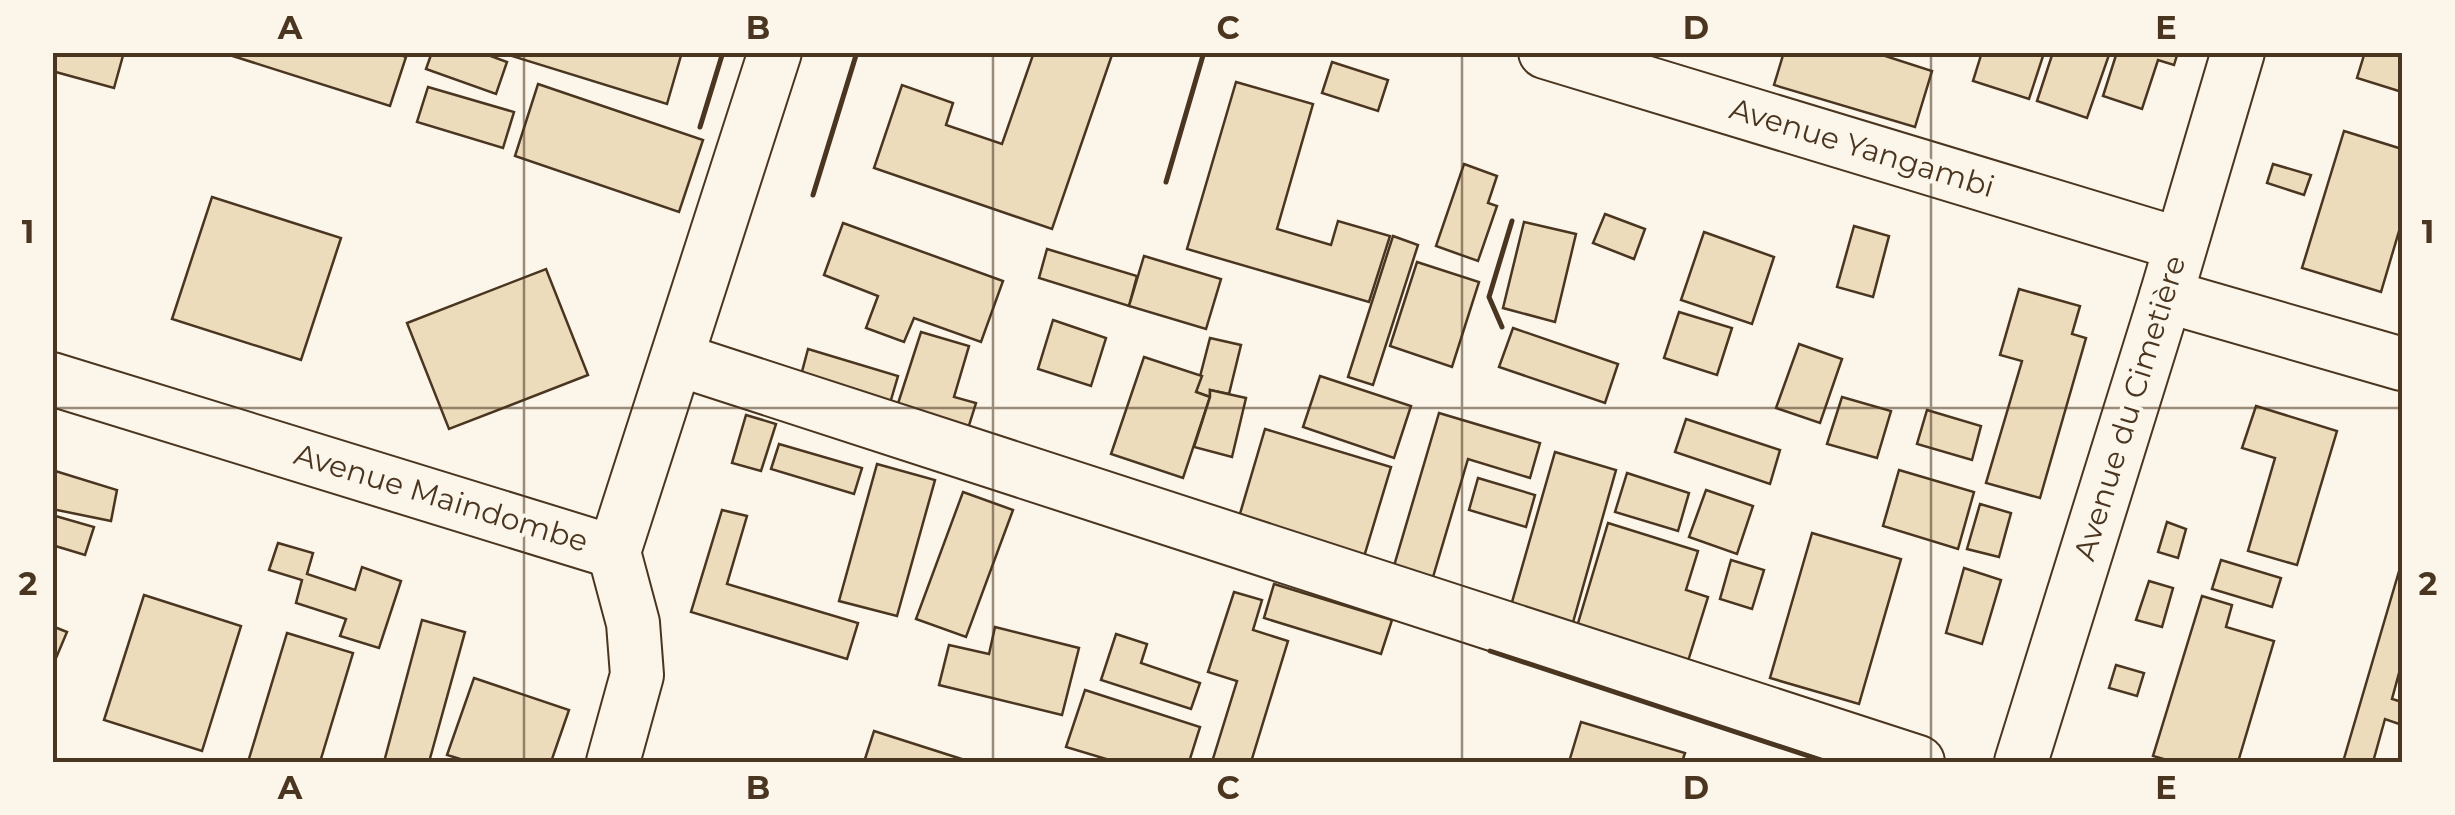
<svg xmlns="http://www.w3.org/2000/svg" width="2455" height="815" font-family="Montserrat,sans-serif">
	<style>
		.building { fill: #ecdcbc; stroke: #4a3520; stroke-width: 2.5 }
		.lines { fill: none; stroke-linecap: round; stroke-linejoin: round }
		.minor-casing { stroke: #4a3520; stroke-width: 56 }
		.minor { stroke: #fbf6e9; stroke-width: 52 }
		.wall { stroke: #4a3520; stroke-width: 5 }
		.grid { fill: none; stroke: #4a3520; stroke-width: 2.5; stroke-opacity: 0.55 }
		.labels { text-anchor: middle; stroke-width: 8; stroke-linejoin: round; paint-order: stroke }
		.street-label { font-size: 30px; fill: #4a3520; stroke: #fbf6e9 }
		.neatline { fill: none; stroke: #4a3520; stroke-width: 4 }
		.grid-label { font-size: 32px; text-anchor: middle; font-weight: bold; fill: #4a3520 }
	</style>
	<rect width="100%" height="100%" fill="#fbf6e9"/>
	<g class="building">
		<polygon points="52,52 124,52 114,88 52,71"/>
		<polygon points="220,52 392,52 406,57 390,106"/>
		<polygon points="432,52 480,52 507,62 496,94 426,69"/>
		<polygon points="499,52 682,52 667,104"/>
		<polygon points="1034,52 1113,52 1052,229 874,168 902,85 953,103 946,125 1002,144"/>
		<polygon points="1784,52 1873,52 1932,71 1915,127 1774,85"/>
		<polygon points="1982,52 2044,53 2029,99 1973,81"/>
		<polygon points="2053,52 2109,55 2087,118 2037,101"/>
		<polygon points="2117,52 2178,52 2174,65 2158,60 2142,109 2103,96"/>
		<polygon points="2365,52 2402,52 2402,92 2357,78"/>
		<polygon points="1332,62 1388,80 1378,111 1322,93"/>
		<polygon points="1236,82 1313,104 1277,229 1331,245 1338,221 1390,236 1369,302 1187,249"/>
		<polygon points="538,84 703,140 679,212 515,156"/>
		<polygon points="428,87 514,112 503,148 417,122"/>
		<polygon points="2344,131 2402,149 2402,221 2381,292 2302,268"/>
		<polygon points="1464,164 1497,176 1488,203 1497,206 1478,261 1436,246"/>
		<polygon points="2273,164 2311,175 2304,195 2267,183"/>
		<polygon points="212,197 341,238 301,360 172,319"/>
		<polygon points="1605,214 1645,229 1634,259 1593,243"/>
		<polygon points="1524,222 1576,234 1555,322 1503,308"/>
		<polygon points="843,223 1003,281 981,342 914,318 904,342 866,328 878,296 824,275"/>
		<polygon points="1854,226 1889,236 1873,297 1837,287"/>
		<polygon points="1704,232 1774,257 1752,324 1681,300"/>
		<polygon points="1393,236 1418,245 1373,385 1348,377"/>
		<polygon points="1047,249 1137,276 1129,306 1039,278"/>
		<polygon points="1144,256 1221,279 1206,329 1129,306"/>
		<polygon points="1417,262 1479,282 1452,367 1390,346"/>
		<polygon points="546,269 588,375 449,429 407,323"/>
		<polygon points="2019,289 2080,306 2072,334 2086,338 2040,498 1986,483 2022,361 2000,355"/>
		<polygon points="1679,312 1732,328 1717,375 1664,358"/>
		<polygon points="1053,320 1106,338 1091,386 1038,369"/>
		<polygon points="1513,328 1618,364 1605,403 1499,367"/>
		<polygon points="921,332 969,346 954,397 976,403 965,438 894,416"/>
		<polygon points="1210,338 1241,345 1229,394 1210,390 1210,397 1196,392"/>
		<polygon points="1799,344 1842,359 1820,423 1776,408"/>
		<polygon points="808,349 898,376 888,410 799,383"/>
		<polygon points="1144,357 1202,376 1196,392 1210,397 1183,478 1111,454"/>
		<polygon points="1320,376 1411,406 1394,458 1303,427"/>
		<polygon points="1210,390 1246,398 1232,457 1194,447 1210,397"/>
		<polygon points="1842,397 1891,411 1877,458 1827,444"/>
		<polygon points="2256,406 2337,431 2297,565 2248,551 2275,458 2242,448"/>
		<polygon points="1927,410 1981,426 1972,460 1917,444"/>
		<polygon points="1439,413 1540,443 1530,478 1468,459 1433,577 1394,566"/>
		<polygon points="746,415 776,424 761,471 732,463"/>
		<polygon points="1686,419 1780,450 1770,484 1675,452"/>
		<polygon points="1265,429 1391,467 1363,560 1234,534"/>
		<polygon points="779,444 862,468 854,494 771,469"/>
		<polygon points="1555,452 1616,470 1568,640 1506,623"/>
		<polygon points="877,464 935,480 897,616 839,601"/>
		<polygon points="52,470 117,490 111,521 52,509"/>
		<polygon points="1899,470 1974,492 1958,549 1883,526"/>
		<polygon points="1627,473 1689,493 1678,531 1615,512"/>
		<polygon points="1478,478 1535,495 1526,527 1469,510"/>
		<polygon points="1706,490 1753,506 1737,554 1689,537"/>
		<polygon points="963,492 1013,510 966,637 916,619"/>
		<polygon points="1980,504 2011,513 1999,557 1967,549"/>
		<polygon points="722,510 747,516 727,584 858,623 847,659 691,612"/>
		<polygon points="52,515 94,527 85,555 52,545"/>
		<polygon points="2167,522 2186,529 2178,558 2158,552"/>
		<polygon points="1608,523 1698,551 1686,590 1708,597 1684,674 1573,640"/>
		<polygon points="1812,533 1901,559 1859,704 1770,678"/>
		<polygon points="278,543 313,553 307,574 355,590 362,567 401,581 379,648 340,636 346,619 296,603 302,580 269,570"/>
		<polygon points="1731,560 1764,570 1752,609 1720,599"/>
		<polygon points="2221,560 2281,578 2272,607 2212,589"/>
		<polygon points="2402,561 2402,662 2392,699 2402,702 2402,725 2385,719 2373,762 2343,762"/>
		<polygon points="1964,568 2001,580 1982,644 1946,633"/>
		<polygon points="2149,581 2173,588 2162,627 2136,620"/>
		<polygon points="1274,584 1392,620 1381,654 1264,618"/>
		<polygon points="1234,592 1262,600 1253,630 1288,641 1251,762 1212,762 1237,681 1208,672"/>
		<polygon points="144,595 241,626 202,751 104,720"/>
		<polygon points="2202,596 2232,605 2226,627 2274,641 2238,762 2174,762 2153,756"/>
		<polygon points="422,620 465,632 429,762 384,762"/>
		<polygon points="52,626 67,632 56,658 52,656"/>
		<polygon points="995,627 1079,648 1062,715 939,685 949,645 989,654"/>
		<polygon points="287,633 353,653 320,762 248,762"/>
		<polygon points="1116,634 1147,644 1141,663 1200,683 1191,709 1101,680"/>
		<polygon points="2116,665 2144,673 2137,696 2109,688"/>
		<polygon points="474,678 569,710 551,762 470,762 447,755"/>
		<polygon points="1085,690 1200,727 1189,762 1116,762 1066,747"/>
		<polygon points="1581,722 1685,753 1682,762 1569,762"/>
		<polygon points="874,731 971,762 864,762"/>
	</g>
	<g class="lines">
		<g class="minor-casing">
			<g id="minor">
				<polyline points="1545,52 2179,244"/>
				<polyline points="2166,296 2402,364"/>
				<polyline points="677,359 1918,762"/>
				<polyline points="52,379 614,552"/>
				<polyline points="614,552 775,52"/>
				<polyline points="613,762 637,675 633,623 614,552"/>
				<polyline points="2021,762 2166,296 2238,52"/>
			</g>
		</g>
		<use href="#minor" class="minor"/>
		<g class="wall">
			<polyline points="700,127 723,52"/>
			<polyline points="1166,182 1204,52"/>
			<polyline points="813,195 857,52"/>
			<polyline points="1502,327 1489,297 1512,221"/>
			<polyline points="1490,651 1827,762"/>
		</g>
	</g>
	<path class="grid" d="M524,52V762M993,52V762M1462,52V762M1931,52V762M52,408H2402"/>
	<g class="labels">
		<g class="street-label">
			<text transform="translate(1862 148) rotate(17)" y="10">Avenue Yangambi</text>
			<text transform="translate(2130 408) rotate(-73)" y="10">Avenue du Cimetière</text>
			<text transform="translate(441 498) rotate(17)" y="10">Avenue Maindombe</text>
		</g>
	</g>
	<rect width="2455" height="815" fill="none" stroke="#fbf6e9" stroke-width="110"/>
	<rect x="55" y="55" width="2345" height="705" class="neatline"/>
	<g class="grid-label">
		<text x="290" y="39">A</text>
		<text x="758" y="39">B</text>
		<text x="1228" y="39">C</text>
		<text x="1696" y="39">D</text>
		<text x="2166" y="39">E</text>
		<text x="28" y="243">1</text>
		<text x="2428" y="243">1</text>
		<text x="28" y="595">2</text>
		<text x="2428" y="595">2</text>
		<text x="290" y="799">A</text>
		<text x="758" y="799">B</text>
		<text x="1228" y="799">C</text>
		<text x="1696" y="799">D</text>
		<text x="2166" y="799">E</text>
	</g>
</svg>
